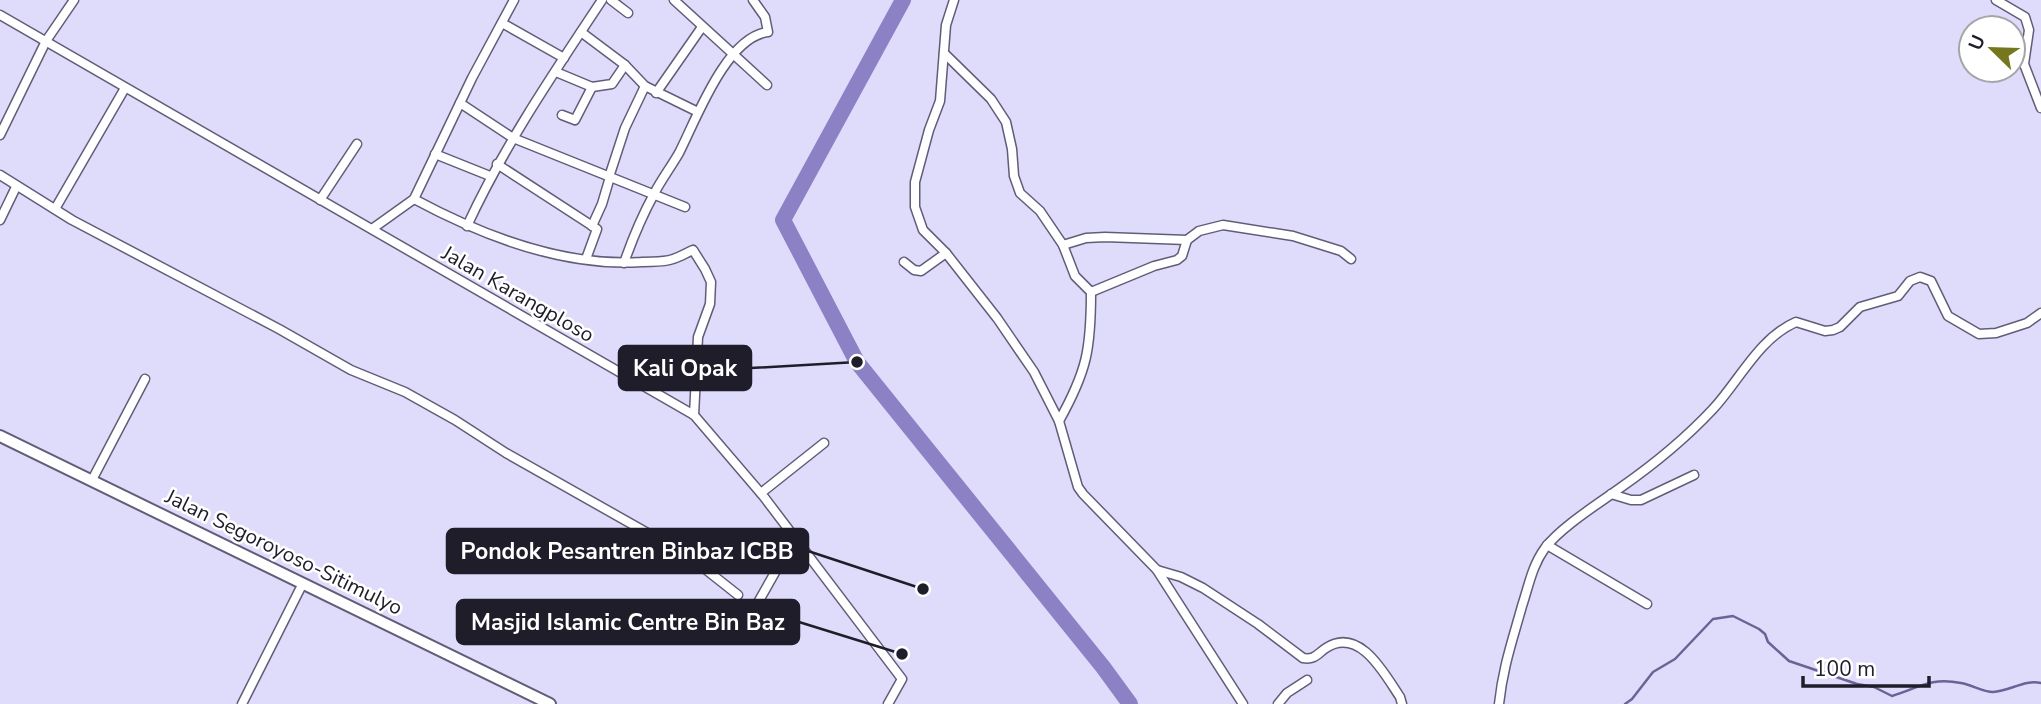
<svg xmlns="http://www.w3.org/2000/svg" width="2041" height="704" font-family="'Nunito Sans',sans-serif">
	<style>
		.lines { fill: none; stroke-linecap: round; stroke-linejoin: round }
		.stream { stroke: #6b6396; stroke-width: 2.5 }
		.river { stroke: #8c81c4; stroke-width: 16 }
		.minor-casing { stroke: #615d78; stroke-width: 11 }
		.secondary-casing { stroke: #615d78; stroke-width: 14 }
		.minor { stroke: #fff; stroke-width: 8 }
		.secondary { stroke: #fff; stroke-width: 10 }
		.labels { text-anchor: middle; stroke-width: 5; stroke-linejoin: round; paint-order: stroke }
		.street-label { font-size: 21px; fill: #1f1d29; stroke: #fff }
		.leader { fill: none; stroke: #1f1d29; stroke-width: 2.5 }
		.callout-dot { fill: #1f1d29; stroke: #fff; stroke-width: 2.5 }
		.callout { fill: #1f1d29; stroke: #1f1d29; stroke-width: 2.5 }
		.callout-label { font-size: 23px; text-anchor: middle; font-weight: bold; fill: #fff }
	</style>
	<rect width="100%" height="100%" fill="#dfdbfb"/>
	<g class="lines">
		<path class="stream" d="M1625,704L1632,699L1653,672L1675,659L1713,619L1733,616L1759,629L1765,634L1768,642L1789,661L1857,684L1874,687L1892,696C1919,688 1929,677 1961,683C1972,685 1983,692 1993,692C2010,691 2025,679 2041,683"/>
		<polyline class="river" points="903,0 783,220 857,362 1103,667 1130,704"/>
		<g class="minor-casing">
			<g id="minor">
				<polyline points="611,0 628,13"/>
				<polyline points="674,0 767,85"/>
				<path d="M954,0L946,25L940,101L929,130L915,182V207L923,230L946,253L997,318L1034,372L1059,421L1078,487L1083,494L1157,570L1181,577L1203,588L1258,624L1303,658C1315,660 1317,654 1326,648C1360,626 1385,675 1400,697L1402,704"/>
				<polyline points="1996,0 2025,17 2029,30 2024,64 2041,108"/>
				<polyline points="0,15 694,415 764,497 899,675 902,679 888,704"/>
				<polyline points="502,23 564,58"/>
				<polyline points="581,32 625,65 645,86 698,112"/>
				<path d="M944,53L991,99L1006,122L1012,149L1014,176L1020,193L1040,211L1063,245L1075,276L1091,292C1091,349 1087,371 1059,421"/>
				<polyline points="556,72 592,87 612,84 625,65"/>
				<polyline points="656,93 702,27"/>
				<polyline points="460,103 513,138 685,207"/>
				<polyline points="562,115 575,120 592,87"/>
				<polyline points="0,135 46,41 74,0"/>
				<polyline points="435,154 490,176"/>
				<polyline points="497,164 597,229 586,259"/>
				<polyline points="0,175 72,220 279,329 351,370 405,392 455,420 506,453 690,557 738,595"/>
				<polyline points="609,177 625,128 645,86"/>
				<path d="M414,199C481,235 564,267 641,262C651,261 663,263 673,259C680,257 686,253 693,250L705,269L711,282L710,304L698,337L694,415"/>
				<polyline points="320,200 357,144"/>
				<polyline points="55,209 125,88"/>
				<polyline points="0,220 16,187"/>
				<path d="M467,226C504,146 553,74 602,0"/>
				<polyline points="592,226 602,204 610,177"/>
				<polyline points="372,229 414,199 472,78 514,0"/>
				<polyline points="1063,245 1086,238 1105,237 1187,240 1199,231 1223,225 1293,236 1341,251 1351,259"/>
				<polyline points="904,262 914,270 921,271 946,253"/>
				<path d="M624,263C632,240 642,216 654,194C661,180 671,167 679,153C696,120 726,37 768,32L765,17L753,0"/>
				<polyline points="1091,292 1154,266 1177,260 1182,256 1187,240"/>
				<polyline points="92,480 145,379"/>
				<polyline points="761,493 824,443"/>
				<polyline points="1611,494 1631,500 1641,500 1694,475"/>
				<polyline points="1547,545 1647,604"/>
				<polyline points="1157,570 1243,704"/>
				<polyline points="739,636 795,537"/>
				<polyline points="242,704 303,583"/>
				<polyline points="1278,704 1287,693 1307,680"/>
				<path d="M1499,704C1503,667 1512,642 1522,606C1529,585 1532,566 1545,548C1561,527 1598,504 1620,488C1653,465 1685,439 1713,409C1739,381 1759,338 1796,322L1825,331L1833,330L1840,327L1860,307L1898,296L1910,281L1920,277L1931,281L1948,316L1979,334L1996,333L2027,323L2041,313"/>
			</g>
		</g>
		<g class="secondary-casing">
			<polyline id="secondary" points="0,436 550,704"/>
		</g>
		<use href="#minor" class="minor"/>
		<use href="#secondary" class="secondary"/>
	</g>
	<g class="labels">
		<g class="street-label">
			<text transform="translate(518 294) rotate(30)" y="7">Jalan Karangploso</text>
			<text transform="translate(284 552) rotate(26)" y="7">Jalan Segoroyoso-Sitimulyo</text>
		</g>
	</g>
	<path class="leader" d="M857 362L751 368M923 589L808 551M902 654L799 622"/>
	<g class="callout-dot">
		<circle cx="857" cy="362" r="7"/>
		<circle cx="923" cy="589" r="7"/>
		<circle cx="902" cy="654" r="7"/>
	</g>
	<g class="callout">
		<rect x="619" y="346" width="132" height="44" rx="7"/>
		<rect x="447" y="529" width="361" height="44" rx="7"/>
		<rect x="457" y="600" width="342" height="44" rx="7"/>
	</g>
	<g class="callout-label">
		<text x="685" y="376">Kali Opak</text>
		<text x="627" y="559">Pondok Pesantren Binbaz ICBB</text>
		<text x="628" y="630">Masjid Islamic Centre Bin Baz</text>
	</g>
	<g transform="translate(1992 49) rotate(293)"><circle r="33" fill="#ffffff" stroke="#a5a5a9" stroke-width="2"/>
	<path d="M0-5L12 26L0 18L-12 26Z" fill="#74771e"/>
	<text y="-10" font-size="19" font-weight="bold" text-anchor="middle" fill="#1f1d29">U</text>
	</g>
	<path d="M1803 676v10h126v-10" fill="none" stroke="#1f1d29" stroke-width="3.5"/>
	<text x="1814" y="676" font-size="21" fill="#1f1d29" stroke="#ffffff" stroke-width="5" paint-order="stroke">100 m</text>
</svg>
